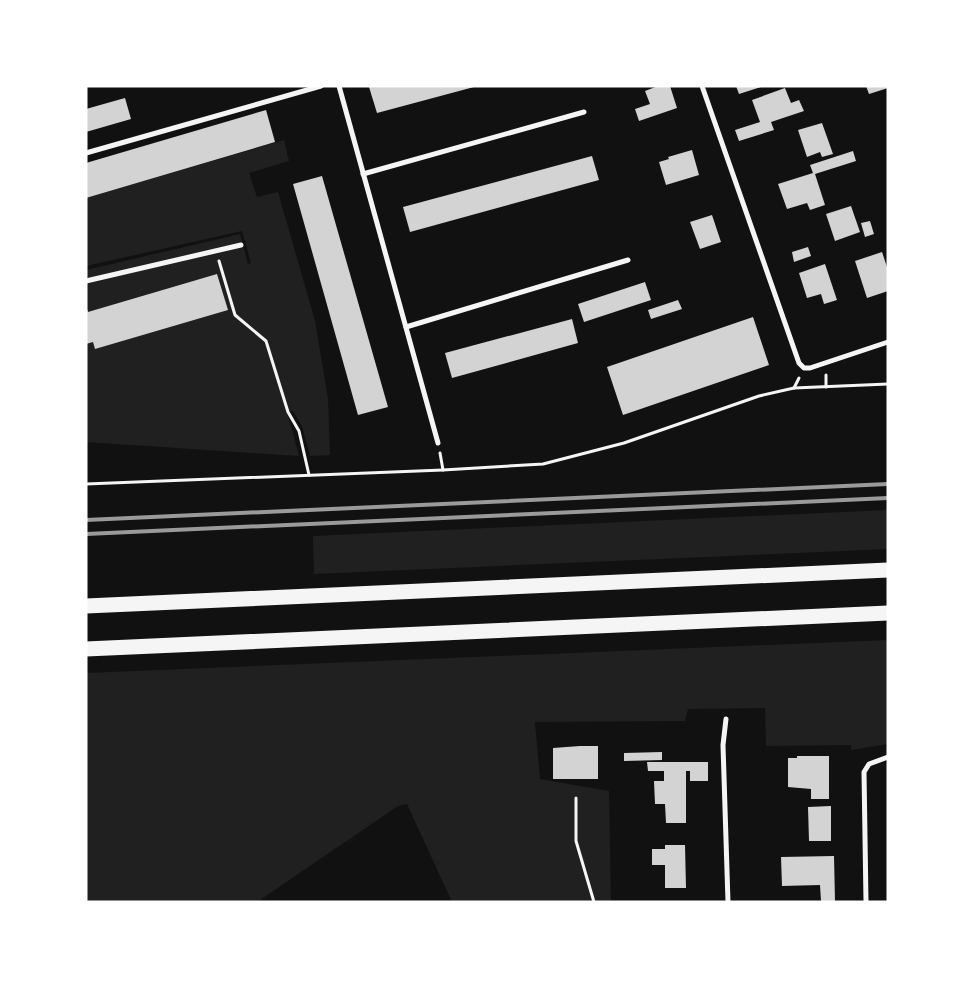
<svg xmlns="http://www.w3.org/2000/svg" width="974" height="988" font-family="'Work Sans',sans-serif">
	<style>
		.green { fill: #202020 }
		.building { fill: #d3d3d3 }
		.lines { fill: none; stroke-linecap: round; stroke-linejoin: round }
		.path { stroke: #f5f5f5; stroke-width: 3 }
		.minor { stroke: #f5f5f5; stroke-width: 5 }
		.motorway { stroke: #f5f5f5; stroke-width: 15 }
		.rail { stroke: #9a9a9a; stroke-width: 4 }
	</style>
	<rect width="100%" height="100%" fill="#111"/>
	<g class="green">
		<polygon points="284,140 289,161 249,173 257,197 278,192 315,321 328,399 330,455 310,456 302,426 293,411 287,411 299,456 86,442 86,270 240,234 248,264 251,263 242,231 86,266 86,198"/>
		<polygon points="888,510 888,549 314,574 313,536"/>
		<polygon points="888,640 888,744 851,750 851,745 766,746 765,708 688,709 685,721 535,722 540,779 609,791 611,902 452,902 407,804 398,806 257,902 86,902 86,673"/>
	</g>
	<g class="building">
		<polygon points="372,86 474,86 474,87 377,113 369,87"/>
		<polygon points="658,86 670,86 677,108 639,121 635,109 650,104 645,91"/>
		<polygon points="736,86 761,86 761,87 739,94"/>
		<polygon points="866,86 888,86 888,88 869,94"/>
		<polygon points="785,88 791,103 799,100 804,111 771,122 774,130 739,141 735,130 760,122 752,100"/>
		<polygon points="125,98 131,119 86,132 86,109"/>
		<polygon points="266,110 275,142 86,198 86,163"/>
		<polygon points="822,123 833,154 822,157 820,152 807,157 798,130"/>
		<polygon points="692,150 699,175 666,185 659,162 669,159 668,157"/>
		<polygon points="853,151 856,161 815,174 825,205 810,210 807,203 787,209 778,184 813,173 810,165"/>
		<polygon points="592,156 599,180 410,232 403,207"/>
		<polygon points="322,176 388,407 358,415 293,184"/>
		<polygon points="851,206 860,232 835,241 826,214"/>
		<polygon points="712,215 721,242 700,249 690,222"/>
		<polygon points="870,221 874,234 865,237 861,223"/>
		<polygon points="808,247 811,256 794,262 792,252"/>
		<polygon points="882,252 888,270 888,291 867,298 855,261"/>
		<polygon points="825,264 837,300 824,304 821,294 807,298 799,273"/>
		<polygon points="217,274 228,310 95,349 93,342 86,344 86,306 88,312"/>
		<polygon points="645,282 651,300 584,322 578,304"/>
		<polygon points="678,300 682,309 651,319 648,310"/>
		<polygon points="753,317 769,365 623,415 607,367"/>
		<polygon points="572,319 578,343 452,378 445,353"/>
		<polygon points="580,746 598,746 598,779 553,779 553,748"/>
		<polygon points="662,752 662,760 624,761 624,753"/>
		<polygon points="797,756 829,756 829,799 811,799 811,789 788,787 788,758 797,758"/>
		<polygon points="647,762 708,762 708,781 690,781 690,771 686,771 686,823 666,823 665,804 655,804 654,781 664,781 664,771 648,771"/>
		<polygon points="831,806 831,841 809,841 808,807"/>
		<polygon points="665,845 685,845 686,888 665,888 665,865 652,865 652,849 665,849"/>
		<polygon points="834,856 835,901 821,901 820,885 782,886 781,857"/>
	</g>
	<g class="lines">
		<g class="path">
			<polyline points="219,261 235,315 266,341 288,412 299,431 309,475"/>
			<polyline points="826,375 826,387"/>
			<polyline points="794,388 799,378"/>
			<polyline points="440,453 443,470"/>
			<polyline points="86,484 443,470 543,464 624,443 759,396 794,388 888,384"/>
			<polyline points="576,798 576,841 594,902"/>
		</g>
		<g class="minor">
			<polyline points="339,86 438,443"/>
			<polyline points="702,86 799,363 804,368 810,368 888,342"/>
			<polyline points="86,153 321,86"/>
			<polyline points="363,174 584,112"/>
			<polyline points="86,281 241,245"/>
			<polyline points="406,327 628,260"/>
			<polyline points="726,719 723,745 728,902"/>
			<polyline points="866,902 864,772 869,764 888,757"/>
		</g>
		<g class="motorway">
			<polyline points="86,606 888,570"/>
			<polyline points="86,649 888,613"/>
		</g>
		<g class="rail">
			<polyline points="86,520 888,484"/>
			<polyline points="86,534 888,498"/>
		</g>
	</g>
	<rect width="974" height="988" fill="none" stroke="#ffffff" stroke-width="175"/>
</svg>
